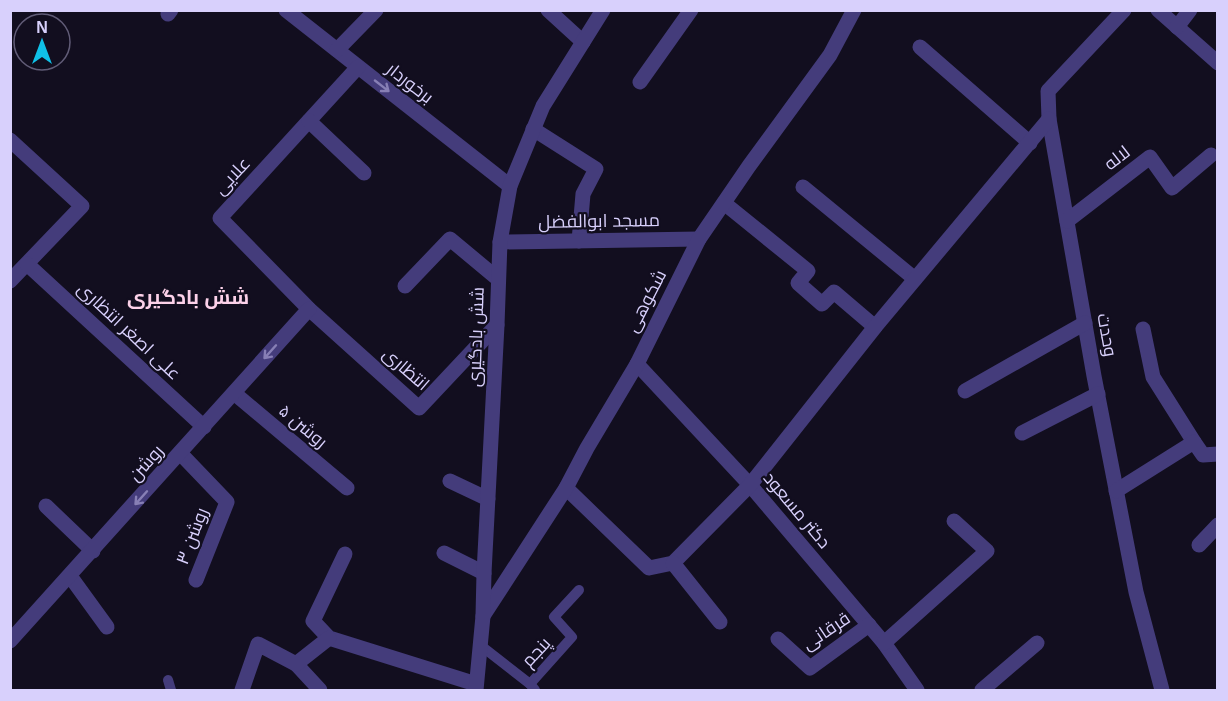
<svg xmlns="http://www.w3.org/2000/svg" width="1228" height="701" font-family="Helvetica,Cairo,sans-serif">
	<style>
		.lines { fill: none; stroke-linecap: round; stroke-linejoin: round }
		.lane { stroke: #443c7b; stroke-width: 10 }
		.street { stroke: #443c7b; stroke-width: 15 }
		.oneway { stroke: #877fb5 }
		.labels { text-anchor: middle; stroke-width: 4.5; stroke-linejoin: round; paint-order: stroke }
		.street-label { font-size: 18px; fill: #d8d0fc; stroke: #120e1f }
		.neighbourhood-label { font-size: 20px; font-weight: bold; fill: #fcd1e9; stroke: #120e1f }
	</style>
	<rect width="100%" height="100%" fill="#120e1f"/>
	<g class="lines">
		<g class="lane">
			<polyline points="480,645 530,684 535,690"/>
			<polyline points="168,680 171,690"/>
			<polyline points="530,684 572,637 554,617 579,590"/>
		</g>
		<g class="street">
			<polyline points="286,10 510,186"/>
			<polyline points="548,10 583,42"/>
			<polyline points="1124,10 1048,91 1049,119 1094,376 1136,592 1162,690"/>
			<polyline points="1158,10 1218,63"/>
			<polyline points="168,14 171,10"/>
			<polyline points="1177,27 1190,10"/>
			<polyline points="920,47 1030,143"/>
			<polyline points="337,50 376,10"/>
			<polyline points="358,67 220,218 309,309 419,408 497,325"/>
			<polyline points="640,82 691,10"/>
			<polyline points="309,121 364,173"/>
			<polyline points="533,129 596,169 583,194 579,241"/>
			<polyline points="10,140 82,206 10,281"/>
			<polyline points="803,187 915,279"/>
			<polyline points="724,203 808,271 798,283 822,304 834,292 875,327"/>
			<polyline points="1067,221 1150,157 1172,188 1211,155"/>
			<polyline points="500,242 699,239"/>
			<polyline points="27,264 204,427"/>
			<polyline points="405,286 450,239 498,279"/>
			<polyline points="1143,329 1153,377 1194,442"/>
			<polyline points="637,364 750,485 884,643 917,690"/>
			<polyline points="965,391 1085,323"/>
			<polyline points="234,393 347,488"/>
			<polyline points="1022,433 1098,394"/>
			<polyline points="180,453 227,502 196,580"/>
			<polyline points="450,481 488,499"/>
			<polyline points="566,488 649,568 673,563 750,485 875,327 1049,119"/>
			<polyline points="1116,491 1194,442 1203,455 1218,454"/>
			<polyline points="46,506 93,551"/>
			<polyline points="1199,545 1218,525"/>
			<polyline points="444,553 484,573"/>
			<polyline points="345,554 313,621 329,638 476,684"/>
			<polyline points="673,563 720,622"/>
			<polyline points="70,576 107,627"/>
			<polyline points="483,616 566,488 587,448 637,364 699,239 749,166 830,55 854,10"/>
			<polyline points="778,639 810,668 869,625"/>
			<polyline points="10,641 309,309"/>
			<polyline points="884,643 987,551 954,521"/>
			<polyline points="296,664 320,690"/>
			<polyline points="242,690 258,644 296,664 329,638"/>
			<polyline points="476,690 483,616 484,573 497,325 500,242 510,186 543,106 603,10"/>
			<polyline points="982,690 1037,643"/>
		</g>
	</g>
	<defs><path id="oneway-shaft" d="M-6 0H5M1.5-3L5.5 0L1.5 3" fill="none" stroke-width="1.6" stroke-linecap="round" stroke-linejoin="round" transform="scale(1.5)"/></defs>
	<g class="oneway">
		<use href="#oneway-shaft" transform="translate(382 86) rotate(38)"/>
		<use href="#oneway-shaft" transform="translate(270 352) rotate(132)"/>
		<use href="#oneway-shaft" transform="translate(141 498) rotate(132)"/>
	</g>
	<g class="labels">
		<g class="street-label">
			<text transform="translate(410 83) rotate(38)" y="6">برخوردار</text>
			<text transform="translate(1117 158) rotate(-38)" y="6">لاله</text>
			<text transform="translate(232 176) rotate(-47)" y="6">علایی</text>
			<text transform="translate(599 221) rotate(-1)" y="6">مسجد ابوالفضل</text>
			<text transform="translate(646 301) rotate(-63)" y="6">شکوهی</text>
			<text transform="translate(129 331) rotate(43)" y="6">علی اصغر انتظاری</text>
			<text transform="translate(1107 335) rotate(80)" y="6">وحدت</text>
			<text transform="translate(476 337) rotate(-88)" y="6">شش بادگیری</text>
			<text transform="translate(406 369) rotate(41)" y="6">انتظاری</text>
			<text transform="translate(303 426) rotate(40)" y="6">روشن ۵</text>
			<text transform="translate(146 463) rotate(-48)" y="6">روشن</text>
			<text transform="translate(797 510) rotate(50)" y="6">دکتر مسعود</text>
			<text transform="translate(192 536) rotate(-69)" y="6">روشن ۳</text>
			<text transform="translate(826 631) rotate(-34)" y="6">قرقانی</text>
			<text transform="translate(536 652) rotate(-47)" y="6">پنجم</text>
		</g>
		<g class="neighbourhood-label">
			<text x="188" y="304">شش بادگیری</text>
		</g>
	</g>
	<rect width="1228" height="701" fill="none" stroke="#d8d0fc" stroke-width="24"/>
	<g transform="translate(42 42)"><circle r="28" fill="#120e1f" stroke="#615c77" stroke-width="1.5"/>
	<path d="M0-4.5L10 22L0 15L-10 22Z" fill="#10c0e7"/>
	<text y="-9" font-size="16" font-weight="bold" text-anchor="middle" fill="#d8d0fc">N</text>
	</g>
</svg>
